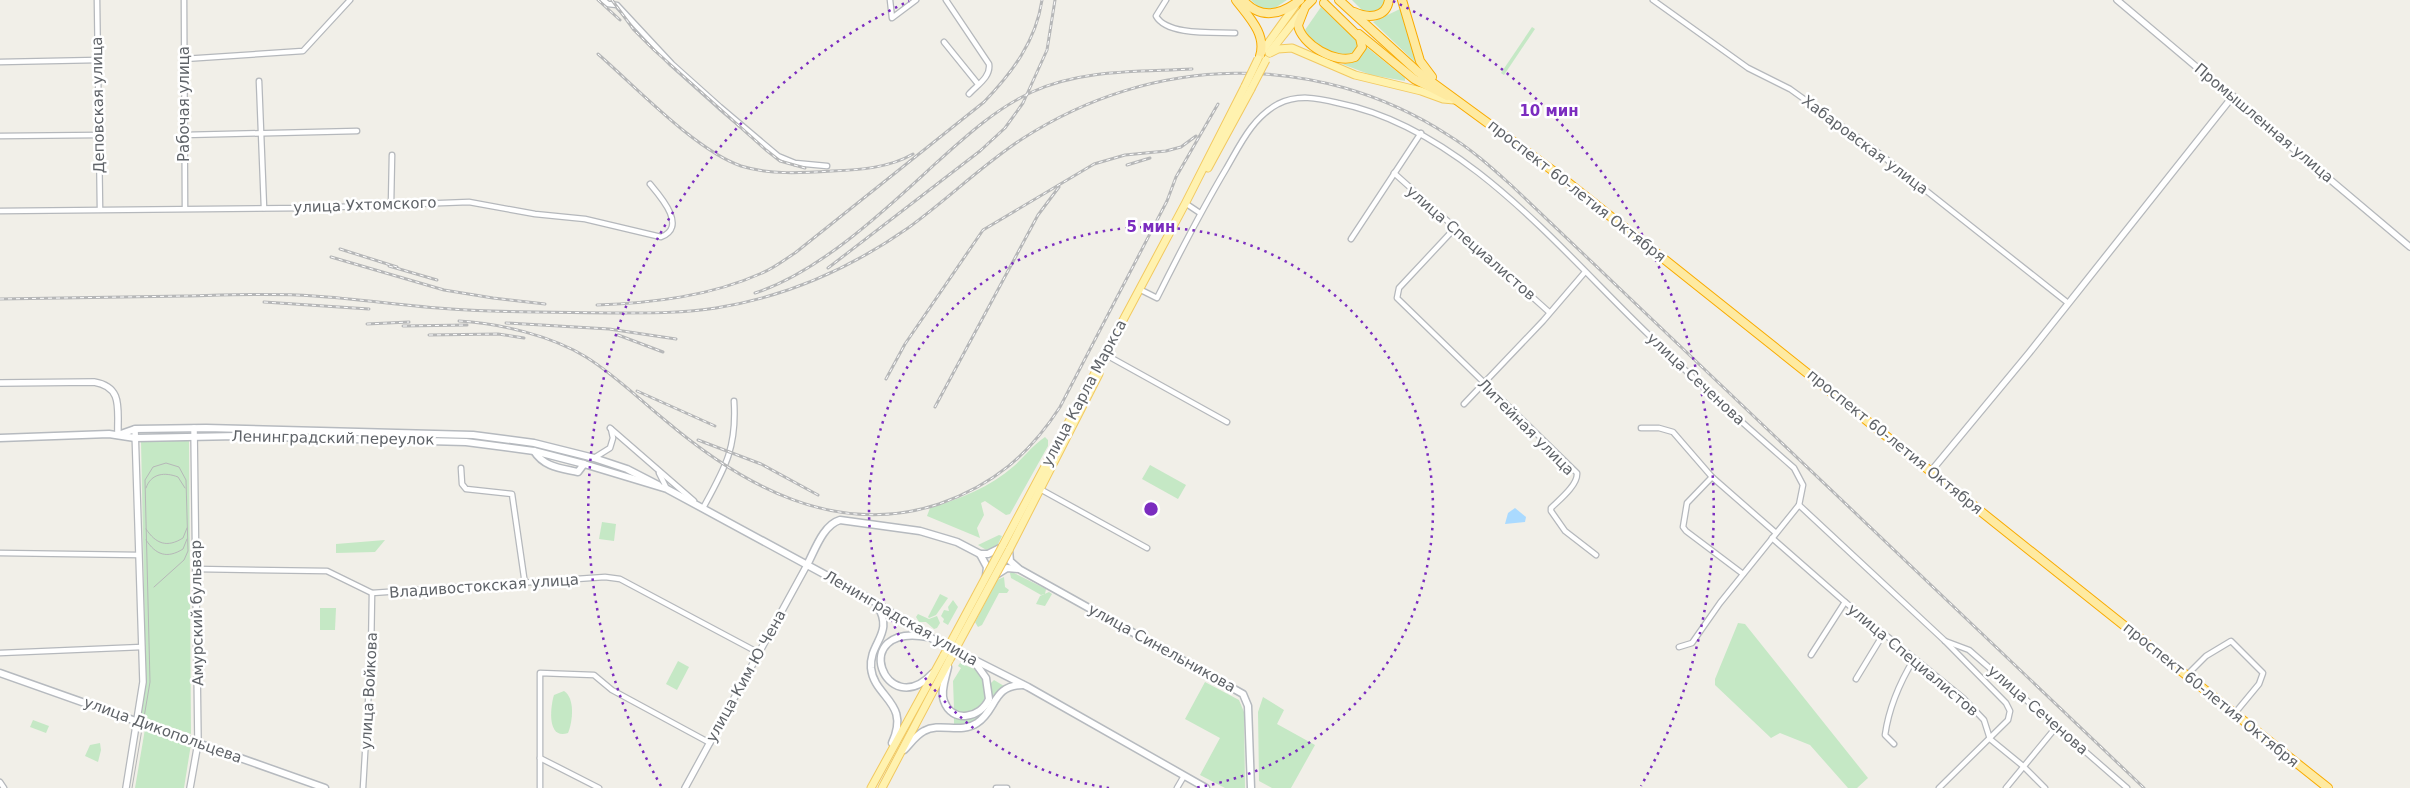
<svg xmlns="http://www.w3.org/2000/svg" width="2410" height="788" font-family="'DejaVu Sans',sans-serif">
	<style>
		.green { fill: #c5e8c5 }
		.water { fill: #aadaff }
		.lines { fill: none; stroke-linecap: round; stroke-linejoin: round }
		.minor-casing { stroke: #b5b8bc; stroke-width: 7 }
		.tertiary-casing { stroke: #b5b8bc; stroke-width: 8 }
		.secondary-casing { stroke: #b6babf; stroke-width: 9 }
		.primary-casing { stroke: #f2c960; stroke-width: 9 }
		.trunk-casing { stroke: #f9ab00; stroke-width: 10 }
		.minor { stroke: #fff; stroke-width: 4.5 }
		.tertiary { stroke: #fff; stroke-width: 5.5 }
		.secondary { stroke: #fff; stroke-width: 6 }
		.primary { stroke: #fff2af; stroke-width: 7 }
		.trunk { stroke: #feeaa1; stroke-width: 8 }
		.tram { stroke: #b6b7b8; stroke-width: 1 }
		.rail-casing { stroke: #b6b7b8; stroke-width: 3 }
		.rail { stroke: #fff; stroke-width: 1; stroke-dasharray: 4; stroke-linecap: butt }
		.primary-bridge-casing { stroke: #f2c960; stroke-width: 9; stroke-linecap: butt }
		.primary-bridge { stroke: #fff2af; stroke-width: 7 }
		.ring { fill: none; stroke: #7b2cbf; stroke-width: 2.5; stroke-dasharray: 2.5 5 }
		.labels { text-anchor: middle; stroke-width: 5; stroke-linejoin: round; paint-order: stroke }
		.street-label { font-size: 15px; fill: #5f6368; stroke: #fff }
		.centre { fill: #7b2cbf; stroke: #fff; stroke-width: 2.5 }
		.ring-label { font-size: 15px; text-anchor: middle; font-weight: bold; fill: #7b2cbf; stroke: #fff; stroke-width: 5; stroke-linejoin: round; paint-order: stroke }
	</style>
	<rect width="100%" height="100%" fill="#f1efe8"/>
	<g class="green">
		<polygon points="1251,0 1287,0 1272,10 1258,7"/>
		<path d="M1352,0H1385C1383,11 1374,11 1365,13Z"/>
		<path d="M1321,7L1358,42L1357,51C1341,64 1313,46 1305,30Z"/>
		<polygon points="1402,8 1416,63 1373,22"/>
		<polygon points="1532,27 1535,29 1504,75 1501,73"/>
		<path d="M1364,45L1405,78V81L1371,75L1342,64C1355,64 1362,58 1364,45Z"/>
		<path d="M1045,437L1048,440V446L1010,514L1006,515L985,501L981,503L984,515L977,528L980,538L927,516L930,508C960,499 990,487 1014,466C1024,457 1033,445 1045,437Z"/>
		<polygon points="189,440 191,734 141,717 146,683 141,441"/>
		<polygon points="1150,465 1186,485 1178,499 1142,479"/>
		<polygon points="602,522 616,524 614,541 599,539"/>
		<polygon points="999,535 1002,536 997,546 988,551 978,545"/>
		<polygon points="385,540 375,552 336,553 336,544"/>
		<polygon points="1012,572 1046,589 1045,594 1041,595 1011,578 1010,573"/>
		<polygon points="1004,577 1005,587 1009,590 1007,593 999,593 982,625 978,627 975,622 997,580"/>
		<polygon points="1049,592 1052,594 1045,606 1036,604 1040,596"/>
		<polygon points="940,594 948,598 936,615 929,618 928,617"/>
		<polygon points="953,600 958,607 948,625 943,622 944,619 941,616 944,610 949,611 948,607"/>
		<polygon points="320,608 336,608 335,630 320,630"/>
		<polygon points="918,614 929,619 937,616 940,623 937,628 934,629 926,622 919,622 916,617"/>
		<polygon points="1738,623 1745,624 1868,778 1857,788 1848,788 1810,745 1780,733 1771,738 1715,685 1715,679"/>
		<polygon points="678,661 689,667 677,690 666,684"/>
		<path d="M960,663C966,666 977,669 981,674C996,693 977,723 954,709L953,681L961,668L958,666Z"/>
		<polygon points="994,680 1004,686 991,701 990,684"/>
		<polygon points="1205,682 1239,700 1244,712 1245,788 1225,788 1200,775 1220,738 1185,719"/>
		<path d="M564,691C575,698 573,721 568,733C547,740 550,708 554,695Z"/>
		<polygon points="1263,697 1284,710 1277,724 1315,745 1291,788 1272,788 1259,781 1258,712"/>
		<path d="M982,712C974,723 967,724 954,726V717L959,718Z"/>
		<polygon points="33,720 49,726 46,733 30,727"/>
		<polygon points="145,729 191,744 184,788 135,788"/>
		<polygon points="100,743 101,750 98,762 85,756 90,745"/>
	</g>
	<polygon class="water" points="1515,508 1526,517 1525,522 1505,524 1508,513"/>
	<g class="lines">
		<g class="minor-casing">
			<g id="minor">
				<polyline points="97,0 100,209"/>
				<polyline points="184,0 185,207"/>
				<polyline points="603,0 608,4 617,5 672,64 720,107 778,156 795,163 827,166"/>
				<polyline points="890,0 892,18 916,0"/>
				<path d="M946,0L989,64C991,77 977,85 969,94"/>
				<path d="M1166,0L1156,16C1167,36 1215,32 1235,33"/>
				<polyline points="1653,0 1748,68 1790,89 1871,147 2068,303"/>
				<polyline points="944,42 978,84"/>
				<polyline points="184,59 303,51 350,0"/>
				<polyline points="0,62 98,60"/>
				<polyline points="259,81 264,208"/>
				<polyline points="184,135 357,131"/>
				<polyline points="0,136 99,135"/>
				<polyline points="1394,173 1549,312"/>
				<polyline points="391,205 392,155"/>
				<polyline points="1188,205 1200,213"/>
				<path d="M0,211L311,208L469,202L535,214L585,219L661,237C688,227 660,196 650,184"/>
				<path d="M1456,227L1399,288L1397,298L1577,473C1578,485 1559,500 1551,508V511L1565,531L1596,555"/>
				<polyline points="1351,239 1421,133"/>
				<path d="M1143,291L1157,298C1179,254 1201,211 1226,169C1240,145 1252,118 1278,104C1298,94 1317,98 1338,103C1464,128 1561,251 1650,336C1696,382 1745,425 1794,468L1803,485L1799,505L1944,640L2006,703L2010,711L2008,720L1939,788"/>
				<polyline points="1108,356 1227,422"/>
				<polyline points="1464,404 1543,321 1585,272"/>
				<polyline points="610,428 694,501"/>
				<polyline points="1641,428 1659,428 1673,432 1712,477 1776,533"/>
				<polyline points="594,458 610,448 613,438 611,429"/>
				<polyline points="461,468 462,484 466,489 512,494 525,584"/>
				<polyline points="659,473 667,489"/>
				<polyline points="1712,477 1687,503 1683,527 1686,531 1743,574"/>
				<polyline points="1040,489 1147,548"/>
				<path d="M703,508C725,468 737,448 734,401"/>
				<polyline points="1772,538 1845,602 1963,698 1984,720 1990,739 2023,766 2045,788"/>
				<polyline points="0,553 139,555"/>
				<polyline points="196,569 327,571 372,593 605,577 620,579 759,653"/>
				<polyline points="1945,641 1969,650 2127,788"/>
				<polyline points="1679,647 1692,643 1720,603 1799,505"/>
				<polyline points="0,653 142,647"/>
				<polyline points="1811,655 1845,602"/>
				<polyline points="2187,675 2206,656 2231,641 2263,673 2259,684 2235,713"/>
				<polyline points="1856,679 1884,633"/>
				<path d="M1894,744L1885,735C1889,707 1900,682 1914,659"/>
				<polyline points="540,758 599,788"/>
				<polyline points="0,782 4,788"/>
				<polyline points="363,788 371,653 372,593"/>
				<polyline points="540,788 540,673 594,675 612,690 710,743"/>
				<polyline points="996,788 1007,788"/>
				<polyline points="1177,788 1184,776"/>
				<polyline points="2006,788 2057,726"/>
			</g>
		</g>
		<g class="tertiary-casing">
			<g id="tertiary">
				<polyline points="2117,0 2410,247"/>
				<path d="M0,383L94,382C124,387 117,410 118,435"/>
				<polyline points="1932,470 2029,353 2233,96"/>
				<polyline points="126,788 143,682 135,429"/>
				<polyline points="190,788 198,743 194,428"/>
				<polyline points="685,788 807,565"/>
			</g>
		</g>
		<g class="secondary-casing">
			<g id="secondary">
				<polyline points="118,435 135,429 206,428 473,435 534,443 594,458 627,469 658,485"/>
				<polyline points="0,438 109,434 135,438 238,436 466,442 534,451 584,464 667,489 870,599 931,638 1028,687 1206,788"/>
				<path d="M534,451C544,467 560,468 578,472L584,464"/>
				<polyline points="1009,550 1010,561 1018,568"/>
				<polyline points="980,554 987,567 986,576"/>
				<path d="M807,565C815,550 823,525 840,520L920,531L957,542L980,554H988L1002,547"/>
				<polyline points="996,575 1007,568 1019,569 1243,694 1248,706 1251,788"/>
				<path d="M877,605C895,634 869,642 871,668C874,698 911,702 892,743"/>
				<path d="M928,637C846,622 886,724 933,673"/>
				<path d="M948,667C946,677 940,691 944,701C952,724 981,718 989,699L986,678L976,664"/>
				<polyline points="0,673 325,788"/>
				<path d="M904,750C910,744 916,735 924,731C940,722 961,734 977,723C997,710 992,685 1023,685"/>
			</g>
		</g>
		<g class="primary-casing">
			<g id="primary">
				<polyline points="1261,53 1297,3"/>
				<polyline points="1269,53 1303,10"/>
				<polyline points="1270,53 1278,49 1292,48 1355,75 1421,91 1443,99 1454,100"/>
				<polyline points="1208,168 1251,89"/>
				<polyline points="1002,547 1185,204 1245,86"/>
				<polyline points="1009,550 1099,374"/>
				<polyline points="871,788 944,655"/>
				<polyline points="882,788 950,659"/>
			</g>
		</g>
		<g class="trunk-casing">
			<g id="trunk">
				<path d="M1236,0C1248,16 1267,34 1260,56"/>
				<path d="M1243,0C1260,20 1281,15 1300,0"/>
				<path d="M1312,0L1305,7L1298,25C1301,44 1336,65 1355,57L1362,47L1360,38L1324,3"/>
				<polyline points="1339,0 1418,72 1556,173 2328,788"/>
				<polyline points="1402,0 1420,61 1432,77"/>
				<path d="M1354,12C1367,18 1386,19 1389,0"/>
				<polyline points="1359,34 1414,79 1447,96"/>
			</g>
		</g>
		<use href="#minor" class="minor"/>
		<use href="#tertiary" class="tertiary"/>
		<use href="#secondary" class="secondary"/>
		<use href="#primary" class="primary"/>
		<use href="#trunk" class="trunk"/>
		<g class="tram">
			<path d="M146,488C151,473 165,472 178,477L185,488"/>
			<path d="M146,529C156,544 167,548 183,538L187,528"/>
			<path d="M146,540C156,555 167,559 183,549L187,539"/>
			<polyline points="132,788 150,682 145,480 153,467 166,463 179,467 186,480 188,551 184,560 154,587"/>
		</g>
		<g class="rail-casing">
			<g id="rail">
				<polyline points="598,0 620,20"/>
				<polyline points="612,0 634,30 654,50 766,150 780,161 805,168"/>
				<path d="M598,54C636,87 695,150 741,166C770,175 802,173 832,171C859,170 889,168 913,154"/>
				<polyline points="1127,165 1150,158"/>
				<polyline points="340,249 397,267"/>
				<polyline points="331,257 444,290 493,298 545,304"/>
				<polyline points="389,266 437,280"/>
				<polyline points="828,268 980,151 1005,128 1023,103 1047,50 1055,0"/>
				<path d="M755,293C820,272 885,210 935,164C965,137 995,109 1032,92C1082,69 1138,72 1192,69"/>
				<path d="M0,299C62,298 124,297 185,296C228,295 271,293 314,296C360,299 405,306 451,309C507,313 563,312 620,313C652,313 684,313 716,308C785,297 851,268 908,228C947,200 982,165 1022,139C1153,54 1316,50 1448,135C1471,149 1491,167 1511,185L2144,788"/>
				<polyline points="264,302 369,309"/>
				<path d="M597,305C653,303 711,296 762,273C774,268 784,260 795,253L984,102C1012,73 1036,41 1042,0"/>
				<path d="M459,321C499,323 552,336 586,357C615,375 640,400 666,421C743,486 836,538 939,504C993,485 1029,455 1060,407L1167,201L1176,177L1218,104"/>
				<polyline points="506,323 609,329 676,339"/>
				<polyline points="367,324 409,322"/>
				<polyline points="403,326 467,325"/>
				<polyline points="429,335 498,334 524,338"/>
				<polyline points="618,335 663,352"/>
				<polyline points="886,379 905,344 983,230 1094,164 1125,155 1166,151 1181,147 1196,136"/>
				<polyline points="637,391 715,426"/>
				<polyline points="935,407 1038,215 1059,187"/>
				<polyline points="698,440 761,464 818,495"/>
			</g>
		</g>
		<use href="#rail" class="rail"/>
		<g class="primary-bridge-casing">
			<g id="primary-bridge">
				<polyline points="1245,86 1258,59"/>
				<polyline points="1251,89 1266,60"/>
				<polyline points="944,655 1002,547"/>
				<polyline points="950,659 1009,550"/>
			</g>
		</g>
		<use href="#primary-bridge" class="primary-bridge"/>
	</g>
	<g class="ring">
		<path d="M1109 788A282 282 0 1 1 1193 788"/>
		<path d="M661 786A563 563 0 0 1 909 1M1393 1A563 563 0 0 1 1641 786"/>
	</g>
	<g class="labels">
		<g class="street-label">
			<text transform="translate(184 104) rotate(-90)" y="5">Рабочая улица</text>
			<text transform="translate(98 105) rotate(-91)" y="5">Деповская улица</text>
			<text transform="translate(2264 123) rotate(40)" y="5">Промышленная улица</text>
			<text transform="translate(1865 145) rotate(37)" y="5">Хабаровская улица</text>
			<text transform="translate(1577 191) rotate(38)" y="5">проспект 60-летия Октября</text>
			<text transform="translate(365 205) rotate(-2)" y="5">улица Ухтомского</text>
			<text transform="translate(1471 243) rotate(41)" y="5">улица Специалистов</text>
			<text transform="translate(1696 379) rotate(43)" y="5">улица Сеченова</text>
			<text transform="translate(1084 393) rotate(-62)" y="5">улица Карла Маркса</text>
			<text transform="translate(1526 427) rotate(45)" y="5">Литейная улица</text>
			<text transform="translate(333 438) rotate(1)" y="5">Ленинградский переулок</text>
			<text transform="translate(1895 442) rotate(39)" y="5">проспект 60-летия Октября</text>
			<text transform="translate(484 586) rotate(-4)" y="5">Владивостокская улица</text>
			<text transform="translate(197 613) rotate(-91)" y="5">Амурский бульвар</text>
			<text transform="translate(901 618) rotate(30)" y="5">Ленинградская улица</text>
			<text transform="translate(1162 648) rotate(29)" y="5">улица Синельникова</text>
			<text transform="translate(1913 660) rotate(40)" y="5">улица Специалистов</text>
			<text transform="translate(746 676) rotate(-61)" y="5">улица Ким Ю Чена</text>
			<text transform="translate(369 691) rotate(-87)" y="5">улица Войкова</text>
			<text transform="translate(2211 695) rotate(39)" y="5">проспект 60-летия Октября</text>
			<text transform="translate(2038 710) rotate(41)" y="5">улица Сеченова</text>
			<text transform="translate(163 730) rotate(20)" y="5">улица Дикопольцева</text>
		</g>
	</g>
	<circle cx="1151" cy="509" r="8" class="centre"/>
	<g class="ring-label">
		<text x="1549" y="116">10 мин</text>
		<text x="1151" y="232">5 мин</text>
	</g>
</svg>
